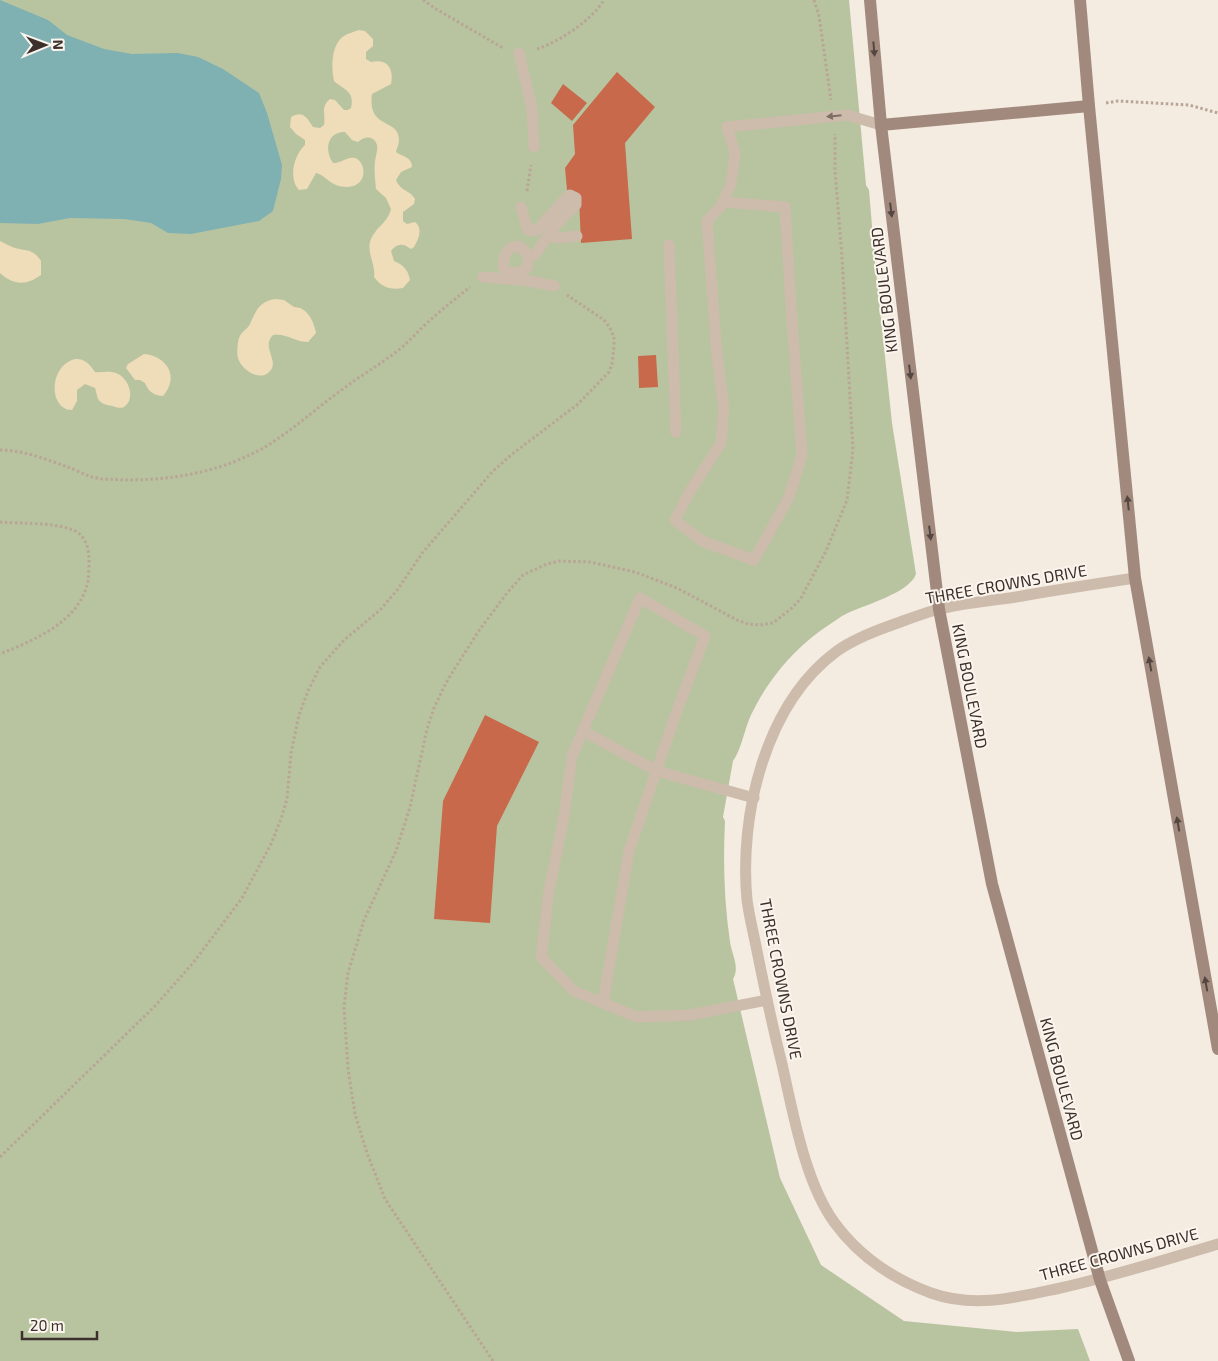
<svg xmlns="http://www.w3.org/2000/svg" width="1218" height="1361" font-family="'Exo 2',sans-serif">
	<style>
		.green { fill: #b8c4a0 }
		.sand { fill: #efdcb8 }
		.water { fill: #7fb0b2 }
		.building { fill: #c8694b }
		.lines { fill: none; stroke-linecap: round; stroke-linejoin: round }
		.path { stroke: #b9a596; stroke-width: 3; stroke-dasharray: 2.5 2.5; stroke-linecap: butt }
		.lane { stroke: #cdbbac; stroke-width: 11 }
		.secondary { stroke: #a18a7d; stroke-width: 12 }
		.oneway { fill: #544640 }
		.oneway2 { fill: #7d6f65 }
		.labels { text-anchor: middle; stroke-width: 4; stroke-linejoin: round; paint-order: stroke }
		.street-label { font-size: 16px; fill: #3b302b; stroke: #fbf5ee }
	</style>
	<rect width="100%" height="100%" fill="#f4ebe1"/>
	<path class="green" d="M0,0H849L866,185L869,190L875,262L892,423L916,574C909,594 862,605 842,616C835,621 827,626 820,631C791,652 766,683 751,715C744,730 742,748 733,761L723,817L725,821C723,861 724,901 730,942C732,955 740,967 733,979L780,1178L821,1265L904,1321L1017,1332L1078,1329L1090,1361H0Z"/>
	<g class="sand">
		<path d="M359,30L365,31L373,39V46L366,52V59L371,62C388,58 394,69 391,84L372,94C367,130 399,118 399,140C399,144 397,148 396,152C403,157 412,157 412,167L401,172L396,180C400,191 410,190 415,199L414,204L403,212V221L407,224L415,222C423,228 419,239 414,247L411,249C403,243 397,243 391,251L394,261C403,265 408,269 410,280L403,288C391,290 382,288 374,277C376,265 367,254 370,242C374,228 388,223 391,209L386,198L376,189C375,179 374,170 375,161C376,155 378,150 377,145C374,135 364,136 358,142L352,140L345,132C327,132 324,150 333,163C341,163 348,156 355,158C367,162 368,187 347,187C330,187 326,175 316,173L307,189L299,190C288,178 294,155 305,145V140L296,134L290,127L291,117C303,110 307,118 313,127L320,128L324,125C326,115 320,107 330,99L335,100L344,110H348L351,108C355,91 344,90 334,81C331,68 331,44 344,36C348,33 354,32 359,30Z"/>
		<path d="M0,241C4,243 8,245 12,247C25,252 32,247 41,261V275C26,286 13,285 0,273Z"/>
		<path d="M276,299L284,300L294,307C307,307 314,321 316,333L308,342C295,342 287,333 273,335C260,348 282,362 268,373C258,381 241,369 238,358C237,354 237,348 238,343C240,330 246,332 250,324C256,311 259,301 276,299Z"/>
		<path d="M144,354C167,356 180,377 163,396C154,396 148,391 145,383L140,380H135L126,368L128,364Z"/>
		<path d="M75,359C84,358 90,364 95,372C103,373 110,370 118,374C129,379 136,399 124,407C120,409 116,407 112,406C107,405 101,404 98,399C97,396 96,391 95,388L85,384L77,390V401L72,410C49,410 48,366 75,359Z"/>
	</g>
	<polygon class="water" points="0,0 48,20 67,35 104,49 132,54 178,53 198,57 223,69 259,93 267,113 282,165 281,179 273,211 259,221 191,234 168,233 151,223 124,219 70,218 38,224 0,223"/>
	<g class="building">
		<polygon points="617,72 655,107 625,143 632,239 581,243 579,198 567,190 565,168 575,154 573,125"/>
		<polygon points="563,84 587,103 572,121 551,103"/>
		<polygon points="656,355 658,387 639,388 638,356"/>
		<polygon points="485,715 539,742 497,826 490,923 434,919 443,801"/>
	</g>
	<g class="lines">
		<g class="path">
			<polyline points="423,0 436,9 503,48"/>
			<polyline points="814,0 819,16 831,100"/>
			<path d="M537,49C559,42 592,20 604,0"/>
			<polyline points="1106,103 1118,101 1189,105 1218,113"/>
			<polyline points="527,191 531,165"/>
			<path d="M0,450C25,450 50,461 73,469C84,474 94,479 105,479C162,483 221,474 270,444C296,427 318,407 343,389C360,376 379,365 396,352C407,344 416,333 426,324C440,311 455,299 470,287"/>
			<path d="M0,522C22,524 53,522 73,530C84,534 89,547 89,558C89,565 89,574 88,581C80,622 34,640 0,654"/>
			<polyline points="0,1157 155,1006 193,963 242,898 271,844 281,819 287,799 291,753 299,715 308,691 320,667 344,640 380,610 398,589 423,552 493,471 511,455 578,404 609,372 612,364 614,346 614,337 610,328 604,320 567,295"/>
			<polyline points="493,1361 385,1199 367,1153 355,1114 348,1069 344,1007 348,973 364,920 396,851 410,807 427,729 434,708 446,683 455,668 480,629 507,593 523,575 547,564 559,561 590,562 635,572 677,588 737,620 748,624 760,625 773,623 792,608 801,598 826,551 847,500 853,450 842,257 835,170 835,134"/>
		</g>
		<g class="lane">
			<polyline points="519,53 532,108 534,147"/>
			<polyline points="723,202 785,207 791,307 802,455 789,497 754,560 702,541 675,520 689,493 721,443 724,409 717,356 707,221 721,206 731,184 735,153 727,127 847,115 881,125"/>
			<path d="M521,207L527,228L528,230L534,231L538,229L567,197L570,195L576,198V205C560,218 546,237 535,255"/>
			<polyline points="548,236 559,238 577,236"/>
			<polyline points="669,245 676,432"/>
			<path d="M518,246C527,250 530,259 527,268L520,273L508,272L503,267L505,255L510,248Z"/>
			<polyline points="483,277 530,281 554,286"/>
			<path d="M1135,578C1095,584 1055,590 1016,597C990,601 961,603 936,610C921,614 906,620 892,625C872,632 854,639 837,651C765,704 739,815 747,900C749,915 753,931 756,946C764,986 772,1025 782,1064C793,1113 805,1182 834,1222C858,1255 893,1279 931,1293C973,1308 1014,1298 1056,1289C1111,1277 1164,1260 1218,1244"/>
			<polyline points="583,731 657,771 754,798"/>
			<polyline points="603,1003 629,851 674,719 705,636 640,598 572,756 564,816 549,891 541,957 574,991 637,1017 690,1015 767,1000"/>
		</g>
		<g class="secondary">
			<polyline points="870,0 881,125 939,609 992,884 1100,1280 1129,1361"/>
			<polyline points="1080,0 1089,106 1135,578 1218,1049"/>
			<polyline points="881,125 1089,106"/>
		</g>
	</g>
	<defs><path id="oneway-solid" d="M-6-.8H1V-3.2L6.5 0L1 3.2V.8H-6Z" transform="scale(1.25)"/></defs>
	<g class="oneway">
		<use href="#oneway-solid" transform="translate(874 49) rotate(85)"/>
		<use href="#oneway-solid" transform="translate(891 210) rotate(83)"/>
		<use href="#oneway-solid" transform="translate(910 372) rotate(83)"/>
		<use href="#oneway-solid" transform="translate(1128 503) rotate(-96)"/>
		<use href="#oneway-solid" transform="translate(930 533) rotate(83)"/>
		<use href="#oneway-solid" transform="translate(1150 664) rotate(-100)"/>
		<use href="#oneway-solid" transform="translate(1178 824) rotate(-100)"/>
		<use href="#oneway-solid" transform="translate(1206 984) rotate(-100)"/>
	</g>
	<use class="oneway2" href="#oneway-solid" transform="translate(834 116) rotate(174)"/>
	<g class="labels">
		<g class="street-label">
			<text transform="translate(884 290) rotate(-97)" y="6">KING BOULEVARD</text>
			<text transform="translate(1006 584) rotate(-10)" y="6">THREE CROWNS DRIVE</text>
			<text transform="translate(970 686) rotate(79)" y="6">KING BOULEVARD</text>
			<text transform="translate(781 979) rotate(79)" y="6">THREE CROWNS DRIVE</text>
			<text transform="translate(1062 1079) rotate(75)" y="6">KING BOULEVARD</text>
			<text transform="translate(1119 1254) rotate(-15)" y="6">THREE CROWNS DRIVE</text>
		</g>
	</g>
	<g transform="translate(45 45) rotate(89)" stroke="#fbf5ee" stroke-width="4" paint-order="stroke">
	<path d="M0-4L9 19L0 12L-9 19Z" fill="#3b302b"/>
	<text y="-8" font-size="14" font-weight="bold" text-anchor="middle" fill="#3b302b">N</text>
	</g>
	<path d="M22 1331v8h75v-8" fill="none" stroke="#3b302b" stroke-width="2.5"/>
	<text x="30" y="1331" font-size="15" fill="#3b302b" stroke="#fbf5ee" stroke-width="4" paint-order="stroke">20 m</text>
</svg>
